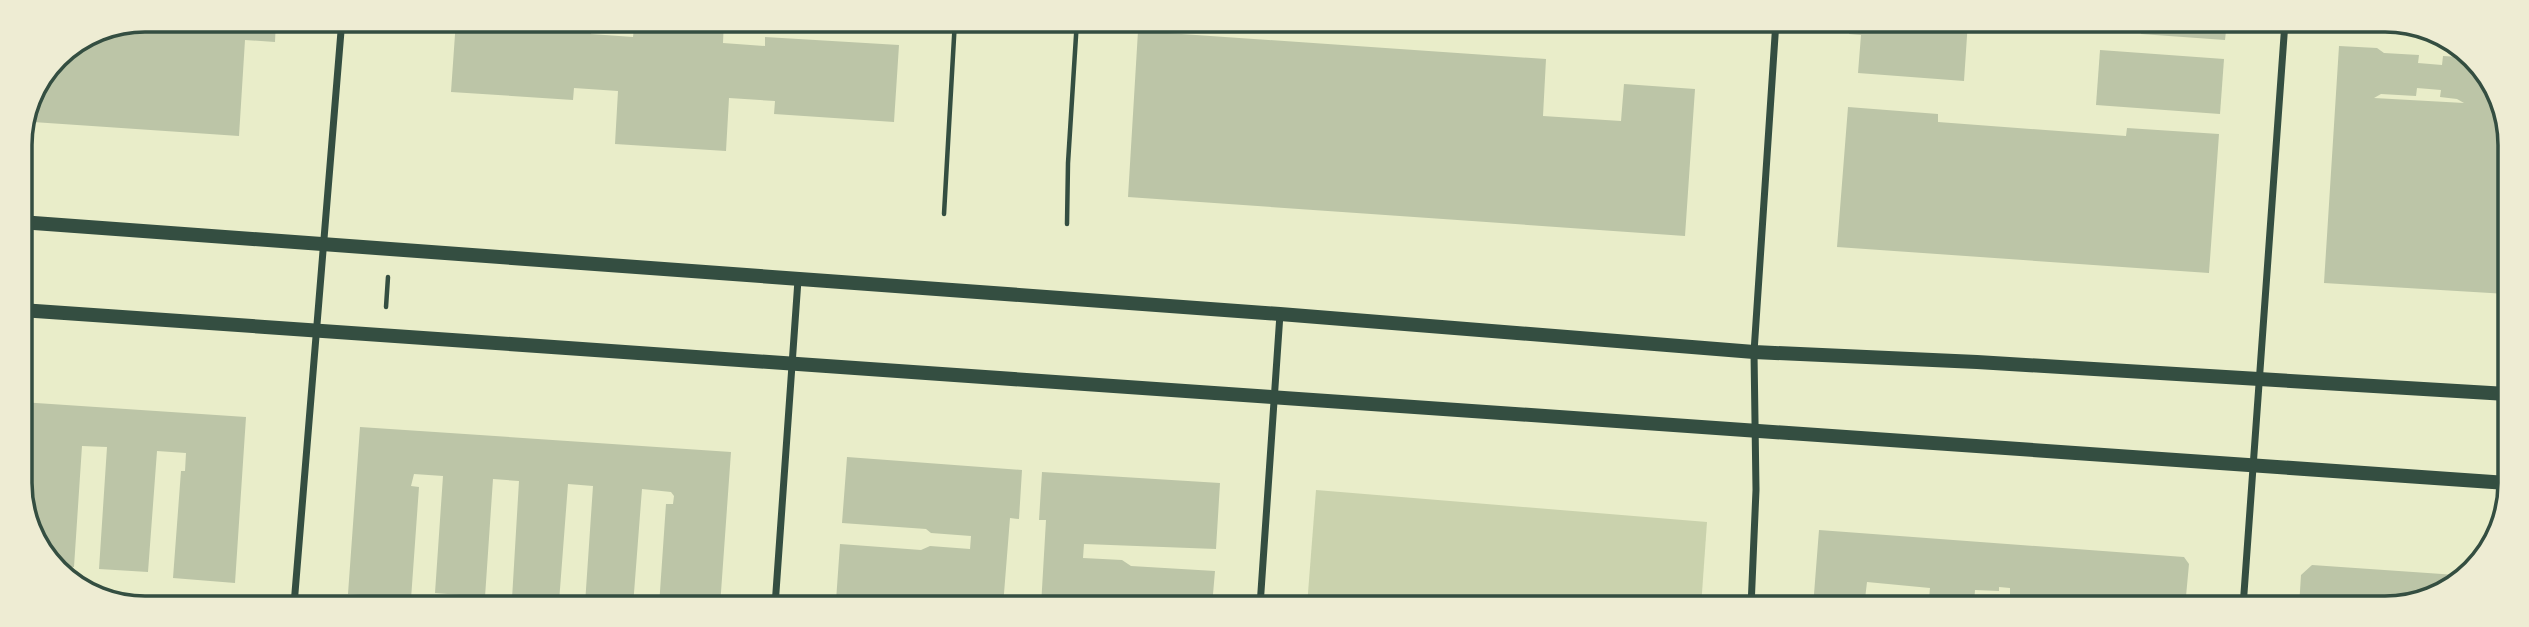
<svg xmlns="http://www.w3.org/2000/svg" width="2529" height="627" font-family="'Work Sans',sans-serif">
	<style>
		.green { fill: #cad2ad }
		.building { fill: #bcc5a7; fill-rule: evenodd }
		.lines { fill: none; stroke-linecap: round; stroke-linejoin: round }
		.path { stroke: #344e41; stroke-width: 4.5 }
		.minor { stroke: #344e41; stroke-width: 7 }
		.secondary { stroke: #344e41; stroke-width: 14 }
		.rim { fill: none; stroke: #344e41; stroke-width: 3.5 }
	</style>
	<rect width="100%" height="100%" fill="#e9edc9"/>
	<polygon class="green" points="1316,490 1707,522 1701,607 1307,606"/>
	<g class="building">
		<polygon points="144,19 276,19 275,42 245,40 239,136 33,122 33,112 31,112 56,56 97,29"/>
		<polygon points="456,20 546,20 592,23 591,34 633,37 635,20 724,20 723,43 765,46 765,37 899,45 894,122 774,114 775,101 729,98 726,151 615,144 618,91 574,88 573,100 451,92"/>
		<polygon points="1850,21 1968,21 1964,81 1858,73 1861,35 1849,34"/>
		<polygon points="2123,21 2227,22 2225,40 2141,34 2142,26 2123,24"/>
		<polygon points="1138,31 1546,59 1543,116 1621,121 1624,84 1695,89 1685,236 1128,197"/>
		<path d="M2339,46L2377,48L2384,53L2419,55L2418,63L2442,65L2443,56L2460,57L2467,54L2473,56L2507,120V294L2324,283ZM2417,88L2441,90L2440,97L2457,99L2464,103L2374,98L2381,94L2416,96Z"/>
		<polygon points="2100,50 2224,59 2220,114 2096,105"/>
		<polygon points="1848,107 1938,114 1938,122 2126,136 2127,128 2219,134 2209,273 1837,247"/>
		<polygon points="21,402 246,417 235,583 173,578 181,471 185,471 186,453 157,451 148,572 99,569 107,447 82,446 74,567 53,566 27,518 33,442 21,441"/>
		<polygon points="360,427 731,452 720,606 659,606 666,504 673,504 674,496 671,492 642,489 633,606 585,604 593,486 568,484 559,602 512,599 519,481 493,479 485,597 435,593 443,476 414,474 411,486 419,487 411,599 348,594"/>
		<polygon points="847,457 1022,470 1019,519 1010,518 1003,606 897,606 836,601 840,544 921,550 930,546 970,549 971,536 931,533 926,529 842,523"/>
		<polygon points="1042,472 1220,483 1216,549 1084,544 1083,558 1122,560 1131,566 1215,571 1212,606 1041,606 1046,520 1039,520"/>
		<polygon points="1819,530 2184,557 2189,564 2185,607 1998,607 1998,597 2010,598 2010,588 1999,587 1999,591 1975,590 1974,604 1985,604 1985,607 1925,607 1926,599 1929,600 1930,588 1867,582 1865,599 1875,600 1874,607 1813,607"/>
		<polygon points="2312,565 2442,574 2468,576 2392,608 2345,607 2346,600 2339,607 2299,607 2301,575"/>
		<polygon points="193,602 215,603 215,605 193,605"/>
	</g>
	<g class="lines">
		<g class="path">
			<polyline points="944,214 955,20"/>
			<polyline points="1067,224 1068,163 1077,20"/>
			<polyline points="386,307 388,277"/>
		</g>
		<g class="minor">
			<polyline points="294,605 342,19"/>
			<polyline points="775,606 798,280"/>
			<polyline points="1260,606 1280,314"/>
			<polyline points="1751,607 1756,490 1754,352 1776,21"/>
			<polyline points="2243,607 2285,22"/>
		</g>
		<g class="secondary">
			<polyline points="20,222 1280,314 1754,352 1977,362 2507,394"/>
			<polyline points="21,310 2507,483"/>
		</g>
	</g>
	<path d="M0 0H2529V627H0ZM145 32H2385A113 113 0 0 1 2498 145V483A113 113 0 0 1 2385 596H145A113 113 0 0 1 32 483V145A113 113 0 0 1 145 32Z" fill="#eeecd3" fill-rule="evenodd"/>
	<path class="rim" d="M145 32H2385A113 113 0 0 1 2498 145V483A113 113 0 0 1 2385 596H145A113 113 0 0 1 32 483V145A113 113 0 0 1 145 32Z"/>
</svg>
